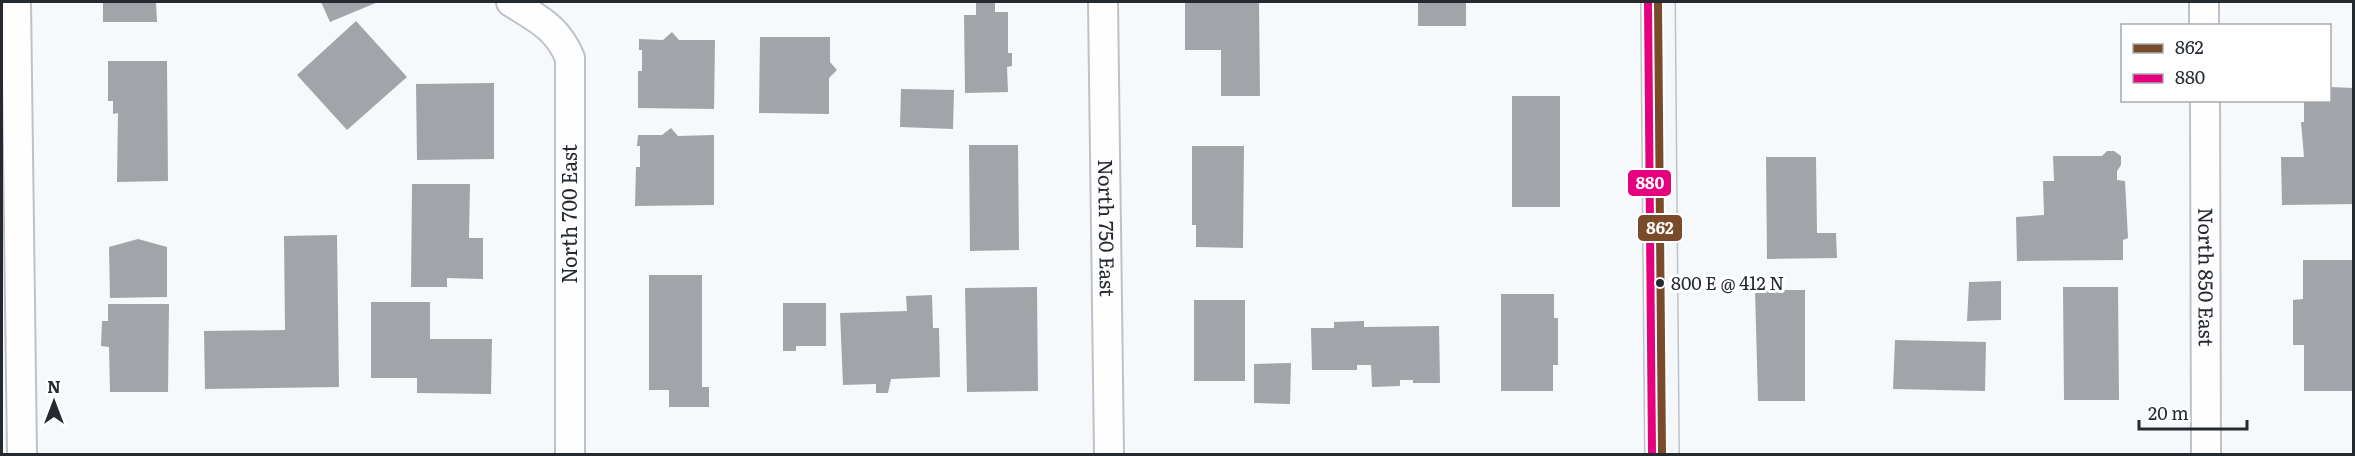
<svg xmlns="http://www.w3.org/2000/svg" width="2355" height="456" font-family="Literata,serif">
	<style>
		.building { fill: #a1a5aa }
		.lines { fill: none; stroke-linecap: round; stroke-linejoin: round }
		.minor-casing { stroke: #bec2c6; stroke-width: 32 }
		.secondary-casing { stroke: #bec2c6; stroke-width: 36 }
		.minor { stroke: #fefeff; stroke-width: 28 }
		.secondary { stroke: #f4f7f9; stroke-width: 33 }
		.bus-1-casing { stroke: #fff; stroke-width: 12 }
		.bus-2-casing { stroke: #fff; stroke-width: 12 }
		.bus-1 { stroke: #7a4b2a; stroke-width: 8 }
		.bus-2 { stroke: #e5007d; stroke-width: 8 }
		.bus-dot { fill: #242a30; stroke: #fff; stroke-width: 2 }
		.labels { text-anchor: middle; stroke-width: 6; stroke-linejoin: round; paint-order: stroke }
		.bus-label { font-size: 18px; fill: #242a30; stroke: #fff; text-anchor: start }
		.street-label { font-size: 20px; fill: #242a30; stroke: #fff }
		.line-badge { stroke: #fff; stroke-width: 2 }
		.badge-label { font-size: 16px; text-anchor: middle; font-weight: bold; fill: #fff }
	</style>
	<rect width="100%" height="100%" fill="#f6f9fc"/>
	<g class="building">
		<polygon points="103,2 156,2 157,22 103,22"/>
		<polygon points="321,2 378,2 330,22"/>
		<polygon points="976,2 995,2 995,12 1008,12 1008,53 1012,53 1012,66 1007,67 1008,92 965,93 964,15 976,15"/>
		<polygon points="1259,2 1260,96 1221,96 1221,50 1185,50 1185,3"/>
		<rect x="1418" y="2" width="48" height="24"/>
		<polygon points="356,21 407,77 347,130 297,75"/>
		<polygon points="672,32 679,40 715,40 714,109 638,108 638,71 642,71 642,50 639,50 639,39 663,40"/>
		<polygon points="760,37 830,37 830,62 837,70 829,78 829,114 759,113"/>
		<polygon points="108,61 167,61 168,181 117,182 118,113 113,114 113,101 108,101"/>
		<polygon points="494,83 494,159 417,160 416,84"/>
		<polygon points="2330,87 2354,88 2354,204 2282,205 2281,157 2304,157 2301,122 2304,122 2304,100 2330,100"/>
		<polygon points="901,89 954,90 953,129 900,127"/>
		<rect x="1512" y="96" width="48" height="111"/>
		<polygon points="671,128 678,136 714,135 714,205 635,206 636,167 640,167 640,146 637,146 638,135 662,135"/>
		<polygon points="969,145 1018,145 1019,250 970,251"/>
		<polygon points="1192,146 1244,146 1243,248 1196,247 1196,225 1192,225"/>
		<polygon points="2107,151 2114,151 2121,156 2121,165 2117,171 2117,180 2125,181 2128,238 2123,240 2123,260 2017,261 2016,217 2044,215 2043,181 2054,181 2053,156 2102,156"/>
		<polygon points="1766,157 1816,157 1817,233 1836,233 1837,258 1767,259"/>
		<polygon points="412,184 470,184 469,238 483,238 483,279 447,278 447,287 411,287"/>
		<polygon points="337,235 339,387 205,389 204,331 285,330 284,236"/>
		<polygon points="138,239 167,247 167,297 110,298 109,247"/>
		<polygon points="2303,260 2354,260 2354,391 2304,391 2304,345 2293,345 2293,300 2303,299"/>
		<polygon points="649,275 702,275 702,387 709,387 709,407 669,407 669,390 649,390"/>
		<polygon points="2001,281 2001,320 1967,321 1969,282"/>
		<polygon points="1037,287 1038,391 967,392 965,288"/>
		<polygon points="2063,287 2118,287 2119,400 2064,400"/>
		<polygon points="1755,290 1805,290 1805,401 1758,401"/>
		<polygon points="1501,294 1554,294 1554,318 1558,318 1558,365 1553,365 1553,391 1501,391"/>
		<polygon points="932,295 933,328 939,328 940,377 891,379 888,393 876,393 876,384 843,385 840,313 907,311 906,296"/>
		<rect x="1194" y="300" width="51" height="81"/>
		<polygon points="371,302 430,302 430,339 492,339 491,394 417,393 417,378 371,378"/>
		<polygon points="783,303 826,303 826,346 796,346 796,351 783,351"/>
		<polygon points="108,304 169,304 168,392 110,392 109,347 101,346 102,321 108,321"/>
		<polygon points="1364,321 1364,327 1439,326 1440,383 1413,383 1413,380 1400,380 1400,386 1372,387 1371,365 1357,365 1357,370 1312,370 1311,328 1334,328 1334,322"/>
		<polygon points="1895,340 1986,342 1985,391 1893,389"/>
		<polygon points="1291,363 1290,404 1254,403 1254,364"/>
	</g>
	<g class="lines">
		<g class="minor-casing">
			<g id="minor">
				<polyline points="16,2 22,454"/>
				<path d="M511,2C538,19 557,27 570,58V454"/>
				<path id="s1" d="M1103,2L1109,454"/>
				<polyline points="2204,2 2204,26"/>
				<path id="s2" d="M2205,100L2206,454"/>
			</g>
		</g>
		<g class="secondary-casing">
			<polyline id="secondary" points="1658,2 1662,454"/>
		</g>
		<use href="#minor" class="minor"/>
		<use href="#secondary" class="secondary"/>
		<g class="bus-1-casing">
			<polyline id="bus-1" points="1658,2 1662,454"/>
		</g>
		<g class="bus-2-casing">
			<polyline id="bus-2" points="1648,2 1652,454"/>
		</g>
		<use href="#bus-1" class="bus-1"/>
		<use href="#bus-2" class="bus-2"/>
	</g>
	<circle class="bus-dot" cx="1660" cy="283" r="5"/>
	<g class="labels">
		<g class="bus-label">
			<text x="1671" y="290">800 E @ 412 N</text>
		</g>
		<g class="street-label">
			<text transform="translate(570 214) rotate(-90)" y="7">North 700 East</text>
			<text dy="7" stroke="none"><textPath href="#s1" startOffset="226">North 750 East</textPath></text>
			<text dy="7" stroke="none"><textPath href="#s2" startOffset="177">North 850 East</textPath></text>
		</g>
	</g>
	<g class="line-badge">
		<rect x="1627" y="169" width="45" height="28" rx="6" fill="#e5007d"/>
		<rect x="1637" y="214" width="46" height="28" rx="6" fill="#7a4b2a"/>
	</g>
	<g class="badge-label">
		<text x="1650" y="189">880</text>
		<text x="1660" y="234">862</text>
	</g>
	<rect width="2355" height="456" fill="none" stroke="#242a30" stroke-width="6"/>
	<rect x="2121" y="24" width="210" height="78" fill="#ffffff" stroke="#a7aaac" stroke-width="1.5"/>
	<rect x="2133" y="44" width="30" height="9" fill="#7a4b2a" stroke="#a7aaac" stroke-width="1.5"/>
	<text x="2175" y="54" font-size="18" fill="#242a30">862</text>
	<rect x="2133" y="74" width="30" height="9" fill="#e5007d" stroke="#a7aaac" stroke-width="1.5"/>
	<text x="2175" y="84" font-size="18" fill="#242a30">880</text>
	<g transform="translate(54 402)" stroke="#ffffff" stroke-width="4.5" paint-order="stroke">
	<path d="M0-4.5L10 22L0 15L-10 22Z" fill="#242a30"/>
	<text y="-9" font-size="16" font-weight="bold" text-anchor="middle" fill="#242a30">N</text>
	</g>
	<path d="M2139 420v9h108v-9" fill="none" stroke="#242a30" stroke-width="3"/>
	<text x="2148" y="420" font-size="18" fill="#242a30" stroke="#ffffff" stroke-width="4.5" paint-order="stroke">20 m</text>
</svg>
